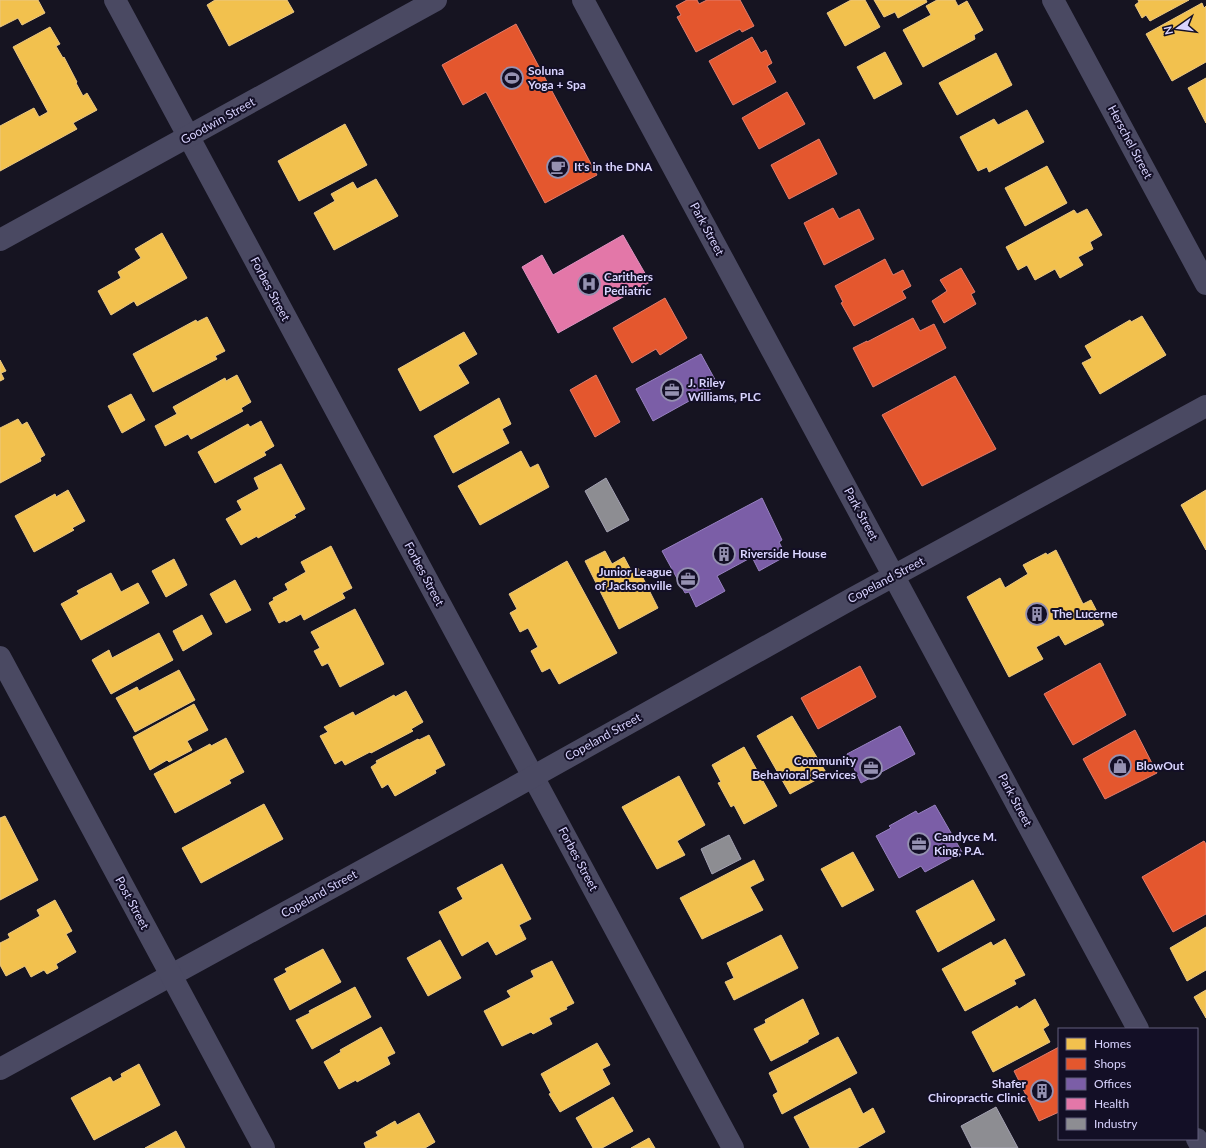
<svg xmlns="http://www.w3.org/2000/svg" width="1206" height="1148" font-family="Lato,sans-serif">
	<style>
		.homes { fill: #f2c14e; stroke: #eac783 }
		.shops { fill: #e4572e; stroke: #e17c6d }
		.offices { fill: #7b5ea7; stroke: #9781c1 }
		.health { fill: #e377a8; stroke: #e093c2 }
		.industry { fill: #8d8d92; stroke: #a4a2b3 }
		.lines { fill: none; stroke-linecap: round; stroke-linejoin: round }
		.minor { stroke: #4a4962; stroke-width: 22 }
		.tertiary { stroke: #4a4962; stroke-width: 22 }
		.labels { text-anchor: middle; stroke-width: 4; stroke-linejoin: round; paint-order: stroke }
		.poi-label { font-size: 12px; font-weight: bold; fill: #d9d4ff; stroke: #130f26; text-anchor: start }
		.street-label { font-size: 12px; fill: #d9d4ff; stroke: #130f26 }
	</style>
	<rect width="100%" height="100%" fill="#161421"/>
	<g class="homes">
		<polygon points="0,0 38,0 45,13 22,25 18,18 0,27"/>
		<polygon points="215,0 287,0 294,12 229,46 207,5"/>
		<polygon points="851,0 865,0 880,27 845,46 827,13"/>
		<polygon points="874,0 926,0 927,2 898,18 895,12 884,17"/>
		<polygon points="937,0 955,0 958,6 967,1 983,30 974,35 975,39 923,67 903,30 931,15 926,6"/>
		<polygon points="1138,0 1189,0 1150,21 1146,15 1142,18 1135,5 1139,2"/>
		<polygon points="1202,3 1204,8 1206,6 1206,62 1172,81 1146,34"/>
		<polygon points="50,27 60,44 56,46 63,58 64,57 77,82 76,83 83,96 87,93 97,110 73,123 77,129 0,171 0,126 34,108 39,117 48,112 13,47"/>
		<polygon points="885,52 902,84 874,99 857,67"/>
		<polygon points="996,53 1012,85 957,115 939,83"/>
		<polygon points="1206,78 1206,123 1188,88"/>
		<polygon points="1027,110 1044,142 989,172 987,167 978,171 960,137 994,119 998,125"/>
		<polygon points="345,124 367,165 299,201 278,161"/>
		<polygon points="1047,166 1067,203 1025,226 1005,188"/>
		<polygon points="376,179 398,216 334,250 314,213 335,201 331,194 353,182 357,189"/>
		<polygon points="1087,209 1102,235 1090,242 1093,249 1078,257 1083,265 1060,278 1055,269 1035,280 1027,265 1018,270 1006,247 1074,210 1077,214"/>
		<polygon points="162,233 187,278 137,306 134,301 111,315 98,291 121,278 118,272 141,258 135,249"/>
		<polygon points="1142,316 1166,355 1100,394 1082,363 1092,358 1085,346 1130,320 1131,322"/>
		<polygon points="207,317 225,351 215,356 217,359 153,392 133,354 196,320 197,322"/>
		<polygon points="464,332 477,354 458,365 469,383 420,411 398,369"/>
		<polygon points="0,360 6,371 1,373 4,379 0,381"/>
		<polygon points="237,375 251,402 241,408 243,411 191,439 188,434 165,446 155,426 177,414 173,407 225,378 226,381"/>
		<polygon points="131,394 145,420 122,433 108,406"/>
		<polygon points="499,398 511,424 502,429 509,443 453,473 434,436"/>
		<polygon points="18,419 22,425 27,422 45,455 40,458 41,461 0,483 0,428"/>
		<polygon points="261,421 274,446 264,452 266,455 215,483 198,452 248,424 250,427"/>
		<polygon points="521,451 530,468 538,464 549,487 480,525 458,486"/>
		<polygon points="281,464 305,509 294,515 296,517 258,538 257,536 241,545 226,519 242,510 237,501 259,489 254,478"/>
		<polygon points="68,490 85,521 72,528 74,530 34,552 15,516 55,494 56,497"/>
		<polygon points="1206,490 1206,550 1181,505"/>
		<polygon points="331,546 352,588 342,593 345,598 304,620 301,614 286,622 285,620 279,623 269,603 274,600 273,598 288,590 285,584 306,572 301,562"/>
		<polygon points="1056,550 1083,604 1091,600 1104,625 1065,645 1059,635 1036,647 1043,659 1009,677 967,597 1000,578 1005,588 1028,574 1023,565 1046,553 1047,555"/>
		<polygon points="605,551 612,564 624,557 632,572 638,568 658,608 619,629 585,561"/>
		<polygon points="174,559 187,585 166,597 152,571"/>
		<polygon points="567,561 617,653 559,684 550,668 542,672 531,651 538,647 528,628 520,632 510,613 517,609 509,594"/>
		<polygon points="111,573 121,592 138,583 149,603 81,640 61,604 79,594 77,591"/>
		<polygon points="235,580 251,610 226,623 210,594"/>
		<polygon points="355,609 384,664 340,687 328,663 322,666 314,651 320,648 311,632"/>
		<polygon points="202,615 212,634 183,651 173,631"/>
		<polygon points="159,633 173,660 111,694 92,660 109,650 112,658"/>
		<polygon points="179,670 195,700 135,732 116,698 137,687 139,691"/>
		<polygon points="406,691 423,722 411,729 413,731 371,753 370,752 345,765 342,760 335,764 320,736 328,732 324,727 353,712 355,716 394,695 395,697"/>
		<polygon points="194,704 208,730 187,741 192,750 169,762 167,760 150,770 133,737"/>
		<polygon points="792,716 827,774 790,794 757,736"/>
		<polygon points="429,735 445,765 435,770 436,773 395,796 388,784 382,788 371,767 377,763 376,761 418,739 419,740"/>
		<polygon points="226,738 244,772 229,780 231,783 175,813 154,774 210,744 211,746"/>
		<polygon points="744,747 777,806 744,824 734,805 731,807 718,783 721,782 712,765"/>
		<polygon points="679,776 705,825 677,841 685,855 657,869 622,807"/>
		<polygon points="264,804 283,839 201,883 182,848"/>
		<polygon points="5,816 38,880 0,900 0,818"/>
		<polygon points="853,852 874,890 842,907 821,869"/>
		<polygon points="754,860 764,880 750,887 763,910 702,939 680,898"/>
		<polygon points="502,864 531,919 519,925 526,939 496,955 488,941 462,956 439,912 463,899 457,888"/>
		<polygon points="973,880 995,920 938,952 916,911"/>
		<polygon points="55,900 72,931 66,934 76,952 56,964 58,968 47,974 44,970 31,977 25,966 6,976 0,965 0,943 10,938 8,934 40,916 37,910"/>
		<polygon points="1206,927 1206,970 1187,981 1170,948"/>
		<polygon points="781,935 798,968 734,1000 725,982 734,978 727,963"/>
		<polygon points="1005,939 1025,975 1014,980 1016,984 965,1011 942,969 991,942 993,946"/>
		<polygon points="440,940 461,978 428,996 407,958"/>
		<polygon points="323,949 341,982 290,1010 274,979 287,972 285,969"/>
		<polygon points="552,961 574,1003 566,1007 567,1009 549,1018 552,1024 533,1034 531,1032 502,1046 484,1011 511,997 507,991 534,977 531,971"/>
		<polygon points="355,987 371,1017 312,1049 296,1020 310,1013 309,1011"/>
		<polygon points="1206,990 1206,1018 1194,997"/>
		<polygon points="803,999 819,1034 808,1040 808,1042 771,1061 754,1029 766,1023 765,1020"/>
		<polygon points="1035,999 1049,1025 1043,1029 1050,1042 993,1072 972,1032 1017,1006 1019,1009"/>
		<polygon points="381,1027 395,1053 387,1057 390,1064 357,1082 356,1080 339,1089 324,1062 341,1052 340,1050"/>
		<polygon points="838,1037 857,1073 782,1114 773,1095 778,1092 769,1073"/>
		<polygon points="597,1043 610,1065 602,1069 610,1084 560,1112 549,1094 551,1093 541,1074"/>
		<polygon points="139,1064 160,1105 94,1140 71,1098 110,1077 113,1082 122,1077 121,1074"/>
		<polygon points="850,1088 863,1114 873,1108 885,1132 857,1148 810,1148 794,1117"/>
		<polygon points="613,1097 633,1131 602,1148 593,1148 576,1118"/>
		<polygon points="419,1113 435,1142 425,1148 366,1148 364,1143 378,1136 376,1132 395,1121 397,1125"/>
		<polygon points="176,1131 185,1148 145,1148"/>
		<polygon points="649,1138 655,1148 631,1148"/>
	</g>
	<g class="shops">
		<polygon points="687,0 697,0 699,4 707,0 740,0 754,26 742,32 740,29 696,52 677,17 681,15 676,6"/>
		<polygon points="516,24 597,175 545,203 486,92 463,105 442,65"/>
		<polygon points="752,37 761,53 766,50 772,63 767,66 776,82 733,105 709,61"/>
		<polygon points="787,92 805,124 759,149 742,118"/>
		<polygon points="819,139 837,174 789,199 771,165"/>
		<polygon points="833,208 839,219 859,209 874,239 824,265 804,223"/>
		<polygon points="885,259 893,275 903,270 911,286 902,291 906,298 854,326 841,303 843,302 835,286"/>
		<polygon points="961,268 975,292 971,294 976,304 944,323 932,301 947,291 940,280"/>
		<polygon points="665,298 687,338 660,355 656,349 632,363 613,328"/>
		<polygon points="913,318 920,331 934,324 946,348 873,387 853,348 867,341 867,342"/>
		<polygon points="596,375 620,422 595,437 570,390"/>
		<polygon points="955,376 996,449 922,486 882,415"/>
		<polygon points="1100,663 1126,715 1073,745 1044,694"/>
		<polygon points="860,666 876,697 818,729 801,698"/>
		<polygon points="1135,730 1157,773 1105,799 1083,759"/>
		<polygon points="1204,841 1206,844 1206,914 1173,932 1142,877"/>
		<polygon points="1059,1047 1059,1112 1039,1121 1014,1071"/>
	</g>
	<g class="offices">
		<polygon points="701,354 718,385 653,421 636,389"/>
		<polygon points="762,498 782,540 779,542 786,556 759,571 752,557 717,576 725,591 696,607 689,592 685,593 662,551"/>
		<polygon points="900,726 915,754 861,783 847,754"/>
		<polygon points="935,805 962,852 925,872 921,866 899,878 876,836 891,828 889,826 916,811 918,814"/>
	</g>
	<polygon class="health" points="623,235 650,282 558,333 522,267 542,255 553,275"/>
	<g class="industry">
		<polygon points="606,478 629,520 607,532 585,491"/>
		<polygon points="729,835 741,859 712,874 701,849"/>
		<polygon points="996,1107 1018,1148 972,1148 961,1126"/>
	</g>
	<g class="lines">
		<g class="minor">
			<polyline points="115,0 733,1148"/>
			<polyline points="1053,0 1206,284"/>
			<polyline points="0,240 436,0"/>
			<polyline points="0,1069 493,799 853,598 1206,406"/>
		</g>
		<g class="tertiary">
			<polyline points="583,0 1138,1029"/>
			<polyline points="0,657 264,1148"/>
			<polyline points="1197,1139 1202,1148"/>
		</g>
	</g>
	<defs>
		<g id="stadium-ring" transform="scale(1.15)"><circle r="9.5" fill="#130f26" stroke="#9591b1" stroke-width="1.5"/><path d="M0-5a6.5 5 0 1 0 0 10a6.5 5 0 1 0 0-10ZM-3.5-1.8h7v3.6h-7Z" fill="#9591b1"/></g>
		<g id="cafe-ring" transform="scale(1.15)"><circle r="9.5" fill="#130f26" stroke="#9591b1" stroke-width="1.5"/><path d="M-5.5-4.5H6V0H3Q3 3.5 0 3.5H-2.5Q-5.5 3.5-5.5 0ZM3-3.2v2h1.7v-2ZM-6 4.5H4V6H-6Z" fill="#9591b1"/></g>
		<g id="hospital-ring" transform="scale(1.15)"><circle r="9.5" fill="#130f26" stroke="#9591b1" stroke-width="1.5"/><path d="M-5-5h3v3.5h4V-5h3V5h-3V1.5h-4V5h-3Z" fill="#9591b1"/></g>
		<g id="office-ring" transform="scale(1.15)"><circle r="9.5" fill="#130f26" stroke="#9591b1" stroke-width="1.5"/><path d="M-6-3h4V-5.5h4V-3h4V5H-6ZM-1-4.5V-3h2v-1.5ZM-6 0V1H6V0Z" fill="#9591b1"/></g>
		<g id="building-ring" transform="scale(1.15)"><circle r="9.5" fill="#130f26" stroke="#9591b1" stroke-width="1.5"/><path d="M-4-6H4V6H1V3H-1V6H-4ZM-2.5-4.3h1.7v1.8h-1.7ZM.8-4.3h1.7v1.8H.8ZM-2.5-1h1.7V.8h-1.7ZM.8-1h1.7V.8H.8Z" fill="#9591b1"/></g>
		<g id="shop-ring" transform="scale(1.15)"><circle r="9.5" fill="#130f26" stroke="#9591b1" stroke-width="1.5"/><path d="M-5-2.5h2.3a2.7 3.5 0 0 1 5.4 0H5L5.5 6h-11ZM-1.5-2.5h3a1.5 2.3 0 0 0-3 0Z" fill="#9591b1"/></g>
	</defs>
	<g fill-rule="evenodd">
		<use href="#stadium-ring" x="512" y="78"/>
		<use href="#cafe-ring" x="558" y="167"/>
		<use href="#hospital-ring" x="589" y="284"/>
		<use href="#office-ring" x="672" y="390"/>
		<use href="#building-ring" x="724" y="554"/>
		<use href="#office-ring" x="688" y="579"/>
		<use href="#building-ring" x="1037" y="614"/>
		<use href="#shop-ring" x="1120" y="766"/>
		<use href="#office-ring" x="871" y="768"/>
		<use href="#office-ring" x="919" y="844"/>
		<use href="#building-ring" x="1042" y="1091"/>
	</g>
	<g class="labels">
		<g class="poi-label">
			<text x="528" y="75">Soluna<tspan x="528" dy="14">Yoga + Spa</tspan></text>
			<text x="574" y="171">It's in the DNA</text>
			<text x="604" y="281">Carithers<tspan x="604" dy="14">Pediatric</tspan></text>
			<text x="688" y="387">J. Riley<tspan x="688" dy="14">Williams, PLC</tspan></text>
			<text x="740" y="558">Riverside House</text>
			<text x="672" y="576" text-anchor="end">Junior League<tspan x="672" dy="14">of Jacksonville</tspan></text>
			<text x="1052" y="618">The Lucerne</text>
			<text x="856" y="765" text-anchor="end">Community<tspan x="856" dy="14">Behavioral Services</tspan></text>
			<text x="1136" y="770">BlowOut</text>
			<text x="934" y="841">Candyce M.<tspan x="934" dy="14">King, P.A.</tspan></text>
			<text x="1026" y="1088" text-anchor="end">Shafer<tspan x="1026" dy="14">Chiropractic Clinic</tspan></text>
		</g>
		<g class="street-label">
			<text transform="translate(218 121) rotate(-29)" y="4">Goodwin Street</text>
			<text transform="translate(1130 142) rotate(62)" y="4">Herschel Street</text>
			<text transform="translate(707 229) rotate(62)" y="4">Park Street</text>
			<text transform="translate(270 289) rotate(62)" y="4">Forbes Street</text>
			<text transform="translate(861 514) rotate(62)" y="4">Park Street</text>
			<text transform="translate(424 574) rotate(62)" y="4">Forbes Street</text>
			<text transform="translate(886 580) rotate(-28)" y="4">Copeland Street</text>
			<text transform="translate(603 737) rotate(-29)" y="4">Copeland Street</text>
			<text transform="translate(1015 800) rotate(62)" y="4">Park Street</text>
			<text transform="translate(578 859) rotate(62)" y="4">Forbes Street</text>
			<text transform="translate(319 894) rotate(-29)" y="4">Copeland Street</text>
			<text transform="translate(132 903) rotate(62)" y="4">Post Street</text>
		</g>
	</g>
	<rect x="1058" y="1028" width="140" height="112" fill="#130f26" stroke="#625e7d"/>
	<rect x="1066" y="1038" width="20" height="12" fill="#f2c14e" stroke="#625e7d"/>
	<text x="1094" y="1048" font-size="12" fill="#d9d4ff">Homes</text>
	<rect x="1066" y="1058" width="20" height="12" fill="#e4572e" stroke="#625e7d"/>
	<text x="1094" y="1068" font-size="12" fill="#d9d4ff">Shops</text>
	<rect x="1066" y="1078" width="20" height="12" fill="#7b5ea7" stroke="#625e7d"/>
	<text x="1094" y="1088" font-size="12" fill="#d9d4ff">Offices</text>
	<rect x="1066" y="1098" width="20" height="12" fill="#e377a8" stroke="#625e7d"/>
	<text x="1094" y="1108" font-size="12" fill="#d9d4ff">Health</text>
	<rect x="1066" y="1118" width="20" height="12" fill="#8d8d92" stroke="#625e7d"/>
	<text x="1094" y="1128" font-size="12" fill="#d9d4ff">Industry</text>
	<g transform="translate(1178 28) rotate(256)" stroke="#130f26" stroke-width="3" paint-order="stroke">
	<path d="M0-3L7 15L0 10L-7 15Z" fill="#d9d4ff"/>
	<text y="-6" font-size="11" font-weight="bold" text-anchor="middle" fill="#d9d4ff">N</text>
	</g>
</svg>
